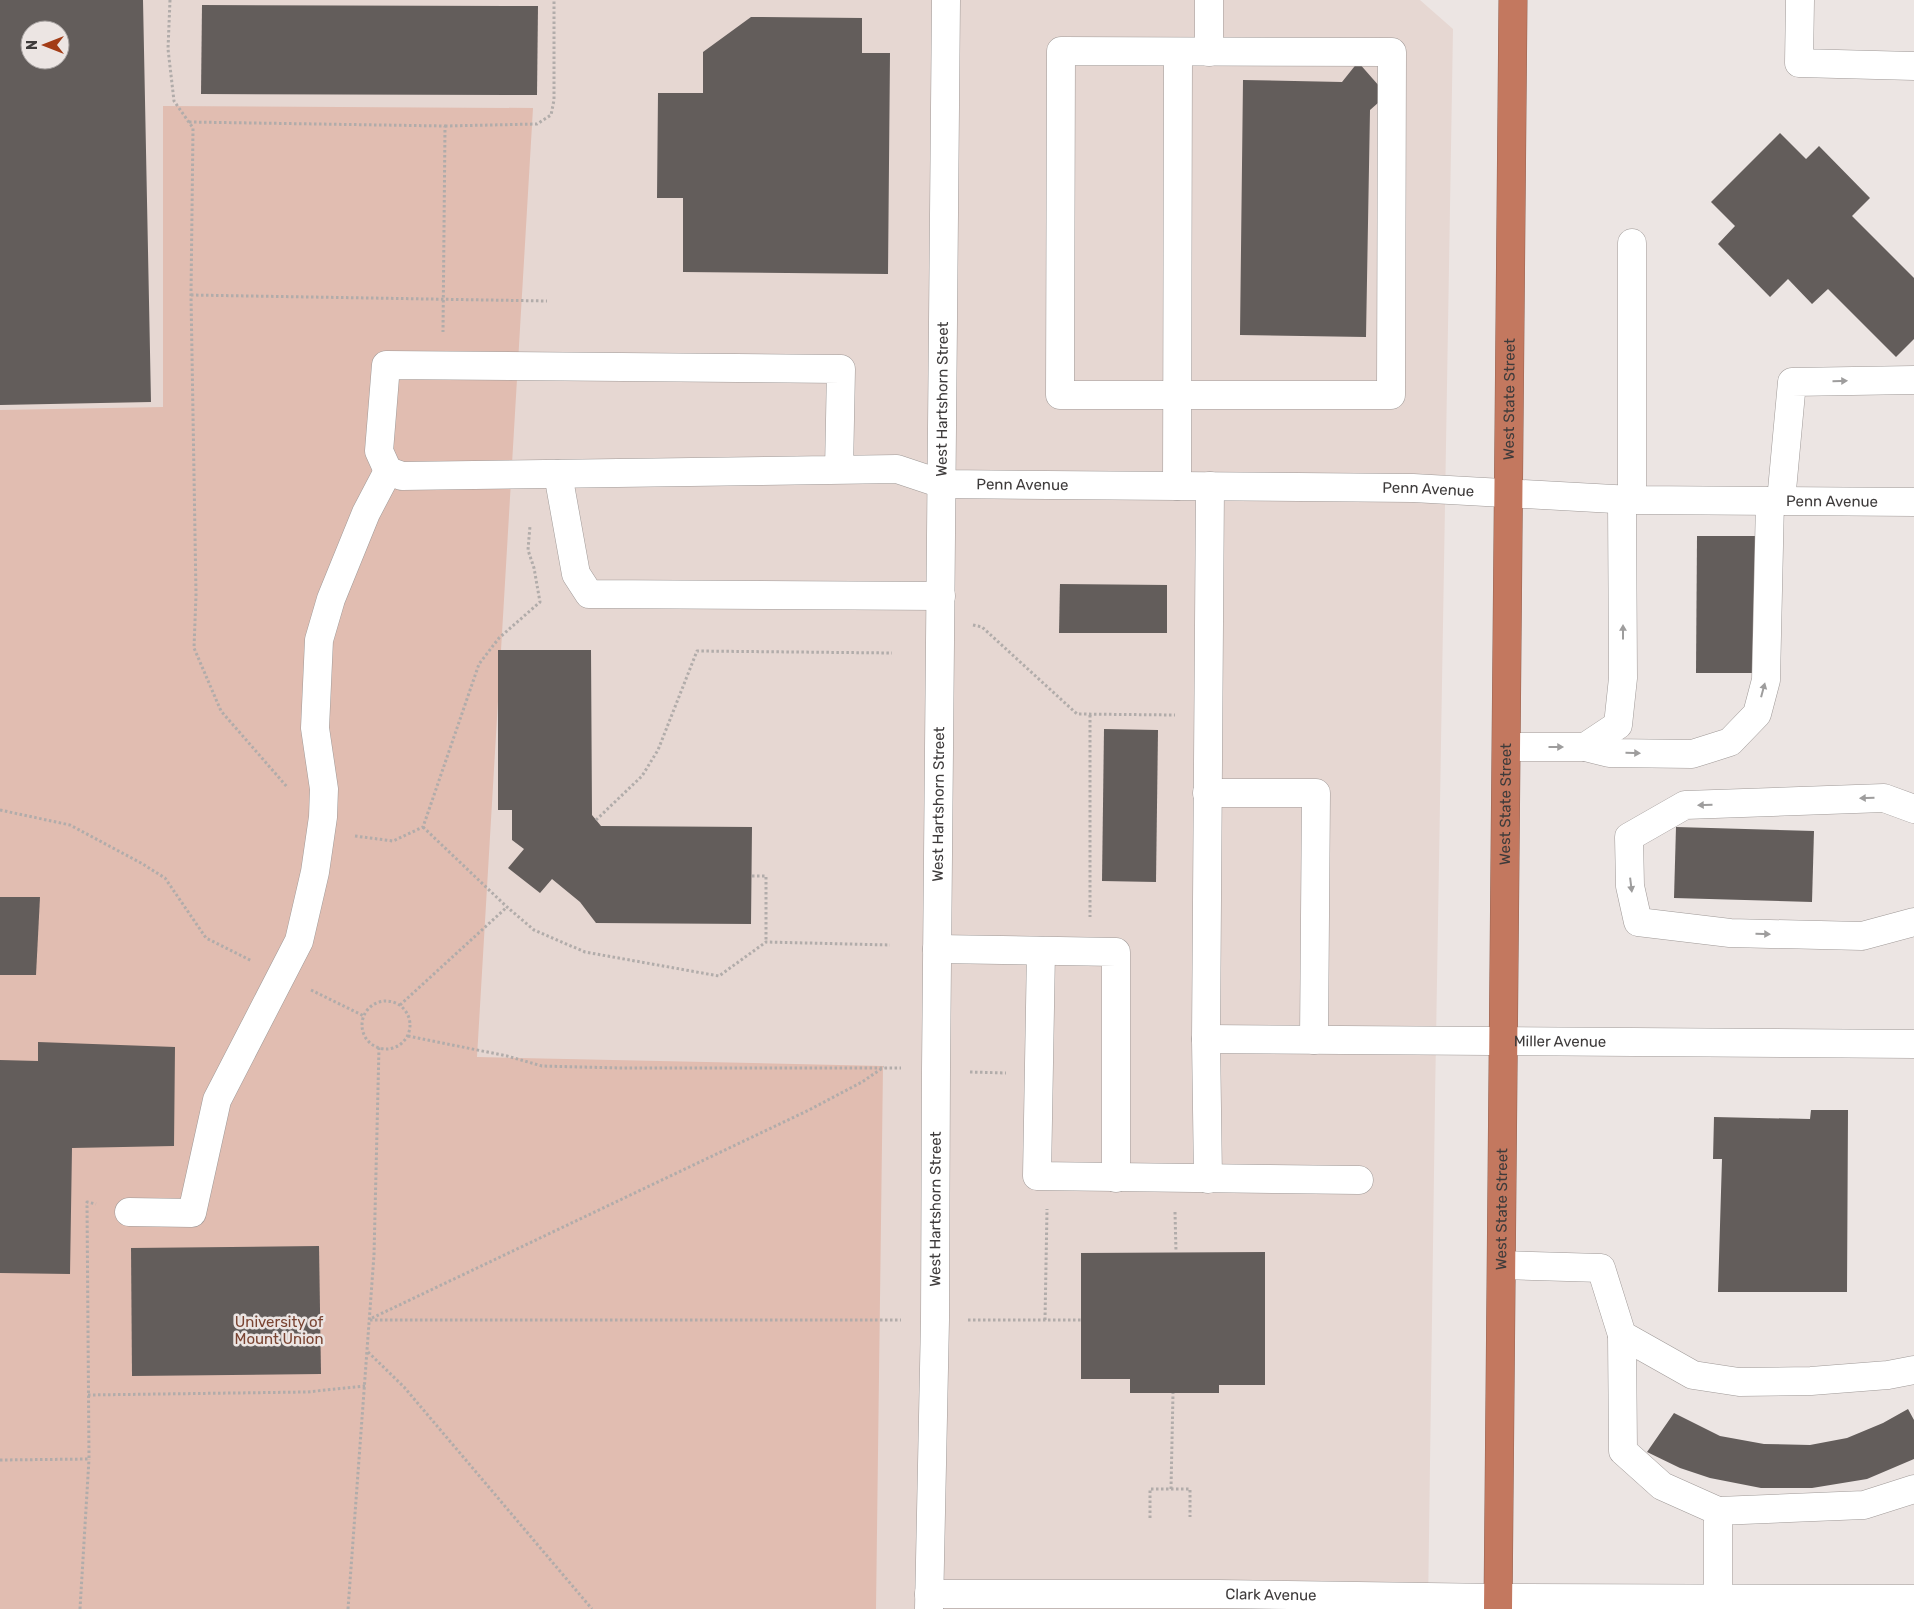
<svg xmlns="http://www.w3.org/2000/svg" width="1914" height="1609" font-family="Rubik,sans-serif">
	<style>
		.built { fill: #e6d7d2; fill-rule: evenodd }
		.green { fill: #e1bdb1 }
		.building { fill: #635d5b; fill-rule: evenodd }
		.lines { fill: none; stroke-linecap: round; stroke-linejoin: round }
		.minor-casing { stroke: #9f9997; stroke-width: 29 }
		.highway-casing { stroke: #946352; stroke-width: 29 }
		.path { stroke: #b1acaa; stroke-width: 3; stroke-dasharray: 2.5 2.5; stroke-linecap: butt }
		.minor { stroke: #fff; stroke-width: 28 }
		.highway { stroke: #c3785f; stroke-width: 28 }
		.oneway { fill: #9e9d9d }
		.labels { text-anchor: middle; stroke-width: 5; stroke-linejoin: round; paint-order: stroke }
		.street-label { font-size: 15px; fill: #3e3b3b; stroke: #ece5e3 }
		.park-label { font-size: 15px; fill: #7a4432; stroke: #ece5e3 }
	</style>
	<rect width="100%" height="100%" fill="#ece5e3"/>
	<path class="built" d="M0,0H1420L1453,29L1435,1100L1428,1609H0ZM30,30H60V60H30Z"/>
	<polygon class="green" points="163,106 533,108 477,1057 883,1066 876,1609 0,1609 0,410 163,407"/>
	<g class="building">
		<path d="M0,0H143L151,402L0,405ZM30,30H60V60H30Z"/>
		<polygon points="202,5 538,6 537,95 201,94"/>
		<polygon points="751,17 862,18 862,53 890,53 888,274 683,272 683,198 657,198 658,93 703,93 703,52"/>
		<polygon points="1358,62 1387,95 1370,110 1366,337 1240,335 1243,80 1342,82"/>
		<polygon points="1780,133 1806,159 1819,146 1870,198 1852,216 1914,278 1914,339 1896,357 1828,289 1812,304 1788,279 1770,297 1718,244 1735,226 1711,202"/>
		<polygon points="1697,536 1758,536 1757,673 1696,673"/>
		<polygon points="1060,584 1167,585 1167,633 1059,633"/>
		<polygon points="498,650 591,650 592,815 601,826 752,827 751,924 596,923 580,902 552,879 540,893 508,868 524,849 512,840 512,810 498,810"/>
		<polygon points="1104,729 1158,730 1156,882 1102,881"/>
		<polygon points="1676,827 1814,831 1812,902 1674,898"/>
		<polygon points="0,897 40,897 36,975 0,975"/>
		<polygon points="38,1042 175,1047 174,1146 72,1148 70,1274 0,1273 0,1060 38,1061"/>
		<polygon points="1811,1110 1848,1110 1847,1292 1718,1292 1722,1159 1713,1159 1714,1117 1810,1119"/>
		<polygon points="319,1246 321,1374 132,1376 131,1248"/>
		<polygon points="1265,1252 1265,1385 1219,1385 1219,1393 1130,1393 1130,1379 1081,1379 1081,1253"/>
		<polygon points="1908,1409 1914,1420 1914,1459 1867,1479 1812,1488 1761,1488 1710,1478 1680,1468 1647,1452 1674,1413 1720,1436 1764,1444 1810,1445 1847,1438 1883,1423"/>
	</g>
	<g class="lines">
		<g class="minor-casing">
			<g id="minor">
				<polyline points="1209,0 1209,52"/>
				<polyline points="1800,0 1799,63 1914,66"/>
				<polygon points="1061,51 1392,52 1391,395 1060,395"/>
				<polyline points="1632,243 1632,500"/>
				<path id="s1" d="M839,470L841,369L386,365L379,451L388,471L402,476L897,469L942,484L1413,488L1632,500L1914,502"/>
				<polyline points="558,474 576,574 589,594 941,596"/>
				<polyline points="1177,486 1178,52"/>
				<polyline points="1781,501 1792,382 1914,380"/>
				<polyline points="1507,747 1585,747 1618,725 1623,678 1622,500"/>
				<polyline points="1585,747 1609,753 1692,754 1730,742 1757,714 1766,680 1770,501"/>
				<polyline points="1207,793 1316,793 1314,1040"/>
				<polyline points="1914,809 1884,798 1685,805 1629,837 1630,886 1638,922 1730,933 1862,936 1914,922"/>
				<polyline points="937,949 1116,952 1116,1178"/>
				<polyline points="1041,951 1037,1176 1359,1180"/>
				<path id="s2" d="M1206,1039L1914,1044"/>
				<polyline points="1208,1179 1206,1039 1210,486"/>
				<polyline points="129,1212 192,1213 217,1100 299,941 315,872 323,817 324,789 315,728 319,640 331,599 366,513 388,471"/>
				<polyline points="1502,1265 1601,1268 1622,1335 1693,1375 1739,1382 1811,1381 1888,1375 1914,1370"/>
				<polyline points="1622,1335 1623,1451 1662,1486 1718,1511 1718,1609"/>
				<polyline points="1718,1511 1864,1505 1914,1489"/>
				<path id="s3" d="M929,1594H1219L1498,1598L1914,1599"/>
				<path id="s4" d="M929,1609L935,1320L936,1070L946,0"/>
			</g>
		</g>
		<g class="highway-casing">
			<g id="highway">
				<path id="s5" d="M1498,1609L1513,0"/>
			</g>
		</g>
		<g class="path">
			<polyline points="170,0 168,49 174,101 193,128 191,295 196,595 194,648 221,711 288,788"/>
			<polyline points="189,122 445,126 443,332"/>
			<polyline points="445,126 537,124 551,115 554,100 554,0"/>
			<polyline points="191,295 547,301"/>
			<polyline points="973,625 982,627 1077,714 1175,715"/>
			<polyline points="1090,715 1090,917"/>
			<polyline points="0,810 70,825 141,863 165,878 206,938 252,961"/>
			<polyline points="596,820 642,776 658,750 697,651 892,653"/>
			<polyline points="423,827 507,907 534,930 585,952 719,976 766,942 890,945"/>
			<polyline points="355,836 393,841 423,827 479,664 499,638 540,602 534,568 528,550 530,526"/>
			<polyline points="752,876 766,876 766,942"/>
			<polyline points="311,990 364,1016"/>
			<circle cx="386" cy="1025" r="24"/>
			<polyline points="400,1005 507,907"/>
			<polyline points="408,1036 507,1056 542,1066 620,1068 901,1068"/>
			<polyline points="970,1072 1006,1073"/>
			<polyline points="1175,1212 1176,1252"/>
			<polyline points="372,1318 809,1110 862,1082 884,1067"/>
			<polyline points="370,1320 901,1320"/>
			<polyline points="968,1320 1081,1320"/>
			<polyline points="1045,1320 1047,1209"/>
			<polyline points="368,1352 404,1387 592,1609"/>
			<polyline points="88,1395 307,1392 365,1386"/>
			<polyline points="0,1460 89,1459 87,1202 96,1204"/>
			<polyline points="1171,1489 1173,1393"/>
			<polyline points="1150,1518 1150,1489 1190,1489 1190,1517"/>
			<polyline points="80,1609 89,1459"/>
			<polyline points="348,1609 374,1255 379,1047"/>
		</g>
		<use href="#minor" class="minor"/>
		<use href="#highway" class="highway"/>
	</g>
	<defs><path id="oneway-solid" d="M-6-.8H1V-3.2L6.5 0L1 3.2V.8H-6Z" transform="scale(1.25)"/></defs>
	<g class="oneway">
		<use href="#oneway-solid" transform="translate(1840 381) rotate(-1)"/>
		<use href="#oneway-solid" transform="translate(1623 632) rotate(-90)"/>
		<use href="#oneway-solid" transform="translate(1763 690) rotate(-75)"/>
		<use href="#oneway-solid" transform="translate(1556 747)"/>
		<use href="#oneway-solid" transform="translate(1633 753) rotate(1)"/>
		<use href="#oneway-solid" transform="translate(1867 798) rotate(178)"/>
		<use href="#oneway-solid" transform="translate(1705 805) rotate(178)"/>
		<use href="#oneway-solid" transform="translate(1631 885) rotate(83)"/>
		<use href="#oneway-solid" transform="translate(1763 934) rotate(1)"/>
	</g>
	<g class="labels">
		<g class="street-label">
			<text dy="5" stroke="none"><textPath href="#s4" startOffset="1210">West Hartshorn Street</textPath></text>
			<text dy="5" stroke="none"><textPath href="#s5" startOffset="1210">West State Street</textPath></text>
			<text dy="5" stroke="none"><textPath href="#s1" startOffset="1302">Penn Avenue</textPath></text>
			<text dy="5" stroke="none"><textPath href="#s1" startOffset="1708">Penn Avenue</textPath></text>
			<text dy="5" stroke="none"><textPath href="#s1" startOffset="2112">Penn Avenue</textPath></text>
			<text dy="5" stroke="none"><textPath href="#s4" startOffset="805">West Hartshorn Street</textPath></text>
			<text dy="5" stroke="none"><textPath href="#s5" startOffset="805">West State Street</textPath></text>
			<text dy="5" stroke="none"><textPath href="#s2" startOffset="354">Miller Avenue</textPath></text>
			<text dy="5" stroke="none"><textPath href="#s5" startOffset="400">West State Street</textPath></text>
			<text dy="5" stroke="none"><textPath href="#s4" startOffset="400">West Hartshorn Street</textPath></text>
			<text dy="5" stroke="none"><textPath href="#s3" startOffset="342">Clark Avenue</textPath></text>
		</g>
		<g class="park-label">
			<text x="279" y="1327">University of<tspan x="279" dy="17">Mount Union</tspan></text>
		</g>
	</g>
	<g transform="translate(45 45) rotate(270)"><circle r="24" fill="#ece5e3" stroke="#a6a1a0"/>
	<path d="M0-4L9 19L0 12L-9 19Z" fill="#a33c16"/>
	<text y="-8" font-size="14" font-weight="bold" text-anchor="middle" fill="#3e3b3b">N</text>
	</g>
</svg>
